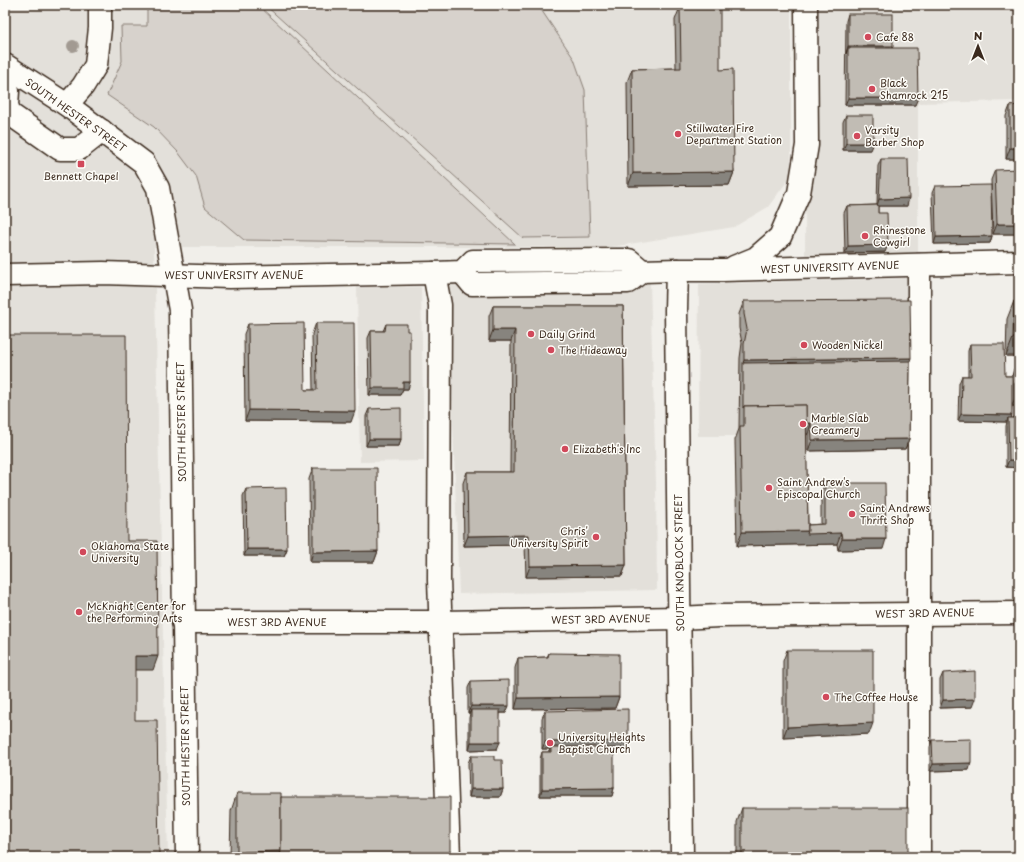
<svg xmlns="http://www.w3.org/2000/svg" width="1024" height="862" font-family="'Playpen Sans',sans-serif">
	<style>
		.built { fill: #e3e0da }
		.green { fill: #d7d2cc; stroke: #897e75 }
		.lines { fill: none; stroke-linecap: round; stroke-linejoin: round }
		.minor-casing { stroke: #3b2a1e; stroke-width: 25 }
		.minor { stroke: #fdfcf7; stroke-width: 22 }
		.tree { fill: #a29a92 }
		.wall { fill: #a6a29b; stroke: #3b2a1e }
		.shaded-wall { fill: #87847e; stroke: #3b2a1e }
		.building { fill: #c1bcb4; stroke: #3b2a1e }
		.poi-dot { fill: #d1495b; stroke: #fdfcf7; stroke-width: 1.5 }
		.labels { text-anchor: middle; stroke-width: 3; stroke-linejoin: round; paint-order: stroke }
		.poi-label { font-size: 10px; fill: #3b2a1e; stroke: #fdfcf7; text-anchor: start }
		.street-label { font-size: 10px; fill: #3b2a1e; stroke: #fdfcf7 }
	</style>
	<rect width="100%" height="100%" fill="#f1efea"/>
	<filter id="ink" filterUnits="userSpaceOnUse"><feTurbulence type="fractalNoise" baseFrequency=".025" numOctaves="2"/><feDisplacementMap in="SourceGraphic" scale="8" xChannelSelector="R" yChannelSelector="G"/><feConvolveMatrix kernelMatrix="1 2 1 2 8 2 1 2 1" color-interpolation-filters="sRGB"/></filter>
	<g filter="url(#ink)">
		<g class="built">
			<polygon points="5,5 791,5 791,176 768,207 734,227 611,247 154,247 168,857 5,857"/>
			<polygon points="806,5 1019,5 1019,101 918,103 918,259 805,259"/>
			<polygon points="909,278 908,436 698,436 699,284"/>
			<polygon points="448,281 650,283 656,484 657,590 459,594"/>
			<polygon points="357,287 421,287 424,461 360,462"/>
		</g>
		<g class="green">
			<polygon points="147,5 258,5 515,244 244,240 205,207 196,176 178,152 154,127 107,95 122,61 121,26 147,26"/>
			<polygon points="265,5 538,5 574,59 585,90 590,237 523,238"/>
		</g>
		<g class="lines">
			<g class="minor-casing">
				<g id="minor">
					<polyline points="5,65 67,105 144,163 158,188 180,310 187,857"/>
					<polyline points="5,72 8,91 7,105 10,114 60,149 79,149 102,131"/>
					<polyline points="67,105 83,86 96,65 100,28 100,5"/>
					<polyline points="919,265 919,857"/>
					<polyline points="734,267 756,258 780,237 799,193 807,145 806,5"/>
					<polyline points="677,270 676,310 682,857"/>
					<polyline points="462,272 472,284 628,282 642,271 677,270 723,270 1019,262"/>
					<polyline points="434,273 440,305 439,580 449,857"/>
					<polyline points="5,275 103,273 229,277 434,273 462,272 473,261 617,260 629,260 642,271"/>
					<polyline points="183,622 441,622 679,618 719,616 1019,613"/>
				</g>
			</g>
			<use href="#minor" class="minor"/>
		</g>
		<circle class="tree" cx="73" cy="46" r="6"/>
		<g class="wall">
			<polygon points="680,7 720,70 734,172 729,185 628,186 627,82 632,69 676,68 675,20"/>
			<polygon points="848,14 892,48 915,105 845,105 846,21"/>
			<polygon points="1019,105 1019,159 1006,159 1006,116 1010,106"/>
			<polygon points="846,115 870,150 843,150 843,122"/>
			<polygon points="881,159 907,206 878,206 878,213 885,252 845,253 844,213 847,206 877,205 878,166"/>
			<polygon points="995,170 1019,234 993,234 991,180"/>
			<polygon points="935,186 992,236 990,243 934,244 932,193"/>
			<polygon points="744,301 910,361 909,439 905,449 808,451 808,434 806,434 808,525 821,524 821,493 825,483 883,549 838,550 837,544 737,546 735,440 739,429 740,358 742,343 739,328 739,314"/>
			<polygon points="1014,301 1019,356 1006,356 1007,319"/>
			<polygon points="493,306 623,306 626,565 622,576 526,577 525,545 464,546 463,483 467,472 510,472 511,341 489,341 489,316"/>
			<polygon points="316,323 351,422 245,421 244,334 248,324 305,390 313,390 312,334"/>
			<polygon points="386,324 410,382 408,389 403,389 400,395 369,395 368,338 371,331 383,331"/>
			<polygon points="970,344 1005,376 1012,376 1014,369 1019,369 1019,406 1012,406 1011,418 1014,418 1016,415 1019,468 1006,467 1006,426 1007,422 958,421 959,383 962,376 968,376 968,351"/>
			<polygon points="369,409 401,439 399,446 366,446 366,416"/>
			<polygon points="313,468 378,551 374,562 310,562 309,479"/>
			<polygon points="246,489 287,549 284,556 244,556 243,496"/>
			<polygon points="787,650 869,734 783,738 783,661"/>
			<polygon points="549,653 619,697 615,708 515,709 515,668 518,658 547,657"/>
			<polygon points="943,673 972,707 940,708 940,680"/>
			<polygon points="471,681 506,713 500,713 497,749 469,750 469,718 470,713 468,713 468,688"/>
			<polygon points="545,711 628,741 626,748 607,748 607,751 614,788 612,796 540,796 540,759 542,752 549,752 550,749 542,749 542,718"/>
			<polygon points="932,740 969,770 930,771 930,747"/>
			<polygon points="471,756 494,760 503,789 500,797 469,797 468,763"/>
			<polygon points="237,793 281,797 450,857 230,857 231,811"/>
			<polygon points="742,808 908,857 737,857 737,822"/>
		</g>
		<g class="shaded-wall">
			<polygon points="848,46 893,46 891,53 848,48 846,54"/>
			<polygon points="848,98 918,98 915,105 845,105"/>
			<polygon points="846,143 873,143 870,150 843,150"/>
			<polygon points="1010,148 1019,148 1019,159 1006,159"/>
			<polygon points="734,172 729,185 628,186 633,173"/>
			<polygon points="909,198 907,206 877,206 879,199"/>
			<polygon points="997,224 1019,224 1019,234 993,234"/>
			<polygon points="992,236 990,243 934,244 936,237"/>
			<polygon points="888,245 885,252 845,253 848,246"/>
			<polygon points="493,330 515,330 511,341 489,341"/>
			<polygon points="1013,338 1019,338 1019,356 1006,356"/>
			<polygon points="911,358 906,372 743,363 744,360"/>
			<polygon points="403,382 410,382 408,389 403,389 400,395 369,395 372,388"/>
			<polygon points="1015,398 1019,399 1019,406 1012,406"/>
			<polygon points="249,410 355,411 351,422 245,421"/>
			<polygon points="961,414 1012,415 1010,423 1008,418 1007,422 958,421"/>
			<polygon points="805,423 811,423 808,434 801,434"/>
			<polygon points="369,439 401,439 399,446 366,446"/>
			<polygon points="909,439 905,449 808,451 812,440"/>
			<polygon points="1009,460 1019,460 1019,468 1006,467"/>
			<polygon points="808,531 841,533 837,544 737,546 742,532"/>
			<polygon points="529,535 525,545 464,546 468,536"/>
			<polygon points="842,539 886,539 883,549 838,550"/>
			<polygon points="247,549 287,549 284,556 244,556"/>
			<polygon points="378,551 374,562 310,562 313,552"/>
			<polygon points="626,565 622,576 526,577 530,566"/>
			<polygon points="135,656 158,656 153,670 130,670"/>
			<polygon points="619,697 615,708 515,709 518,698"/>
			<polygon points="975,699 972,707 940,708 943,700"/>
			<polygon points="471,706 509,706 506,713 471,713 471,710 470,713 468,713"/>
			<polygon points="873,723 869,734 783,738 787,727"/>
			<polygon points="628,741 626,748 551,749 551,747 550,749 542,749 545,742"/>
			<polygon points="471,742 500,742 497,749 469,750"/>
			<polygon points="971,763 969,770 930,771 933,764"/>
			<polygon points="614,788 612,796 540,796 542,789"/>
			<polygon points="471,789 503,789 500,797 469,797"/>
			<polygon points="281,851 279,857 242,857 244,852"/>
		</g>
		<g class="building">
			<polygon points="720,6 720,70 733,69 734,172 633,173 632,69 681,68 680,7"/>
			<rect x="848" y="14" width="45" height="32"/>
			<polygon points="848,48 917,48 918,98 848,98"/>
			<polygon points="1019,105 1019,148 1010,148 1010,106"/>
			<rect x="846" y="115" width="27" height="28"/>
			<polygon points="881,159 908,159 909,198 879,199"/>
			<polygon points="1019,169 1019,224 997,224 995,170"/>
			<polygon points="991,185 992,236 936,237 935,186"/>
			<polygon points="878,205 878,213 887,213 888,245 848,246 847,206"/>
			<polygon points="910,300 911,358 744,360 744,344 747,329 744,314 744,301"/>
			<polygon points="1014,301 1019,301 1019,338 1013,338"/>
			<polygon points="493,306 623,306 626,565 530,566 529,535 468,536 467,472 514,472 515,330 493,330"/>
			<polygon points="304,323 305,390 317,390 316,323 354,323 355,411 249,410 248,324"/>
			<polygon points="386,324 407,324 407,331 410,331 410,382 403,382 403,388 372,388 371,331 385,331"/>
			<polygon points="5,335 126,335 127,541 157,541 158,656 135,656 135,720 157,720 159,857 5,857"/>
			<polygon points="970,344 1004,344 1005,376 1012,376 1012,415 961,414 962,376 971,376"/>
			<polygon points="910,361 909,439 812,440 811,423 806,423 806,405 744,406 743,408 743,363"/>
			<polygon points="1014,369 1019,369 1019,399 1015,398"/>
			<polygon points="806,405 808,531 742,532 740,426 744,426 744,406"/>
			<polygon points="401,408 401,439 369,439 369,409"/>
			<polygon points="1016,415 1019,415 1019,460 1009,460 1008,418 1015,418"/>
			<polygon points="313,468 377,468 378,551 313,552"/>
			<polygon points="825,483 885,483 886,539 842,539 841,533 807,534 808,531 808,525 825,524"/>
			<polygon points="286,488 287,549 247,549 246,489"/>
			<polygon points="787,650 873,650 873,723 787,727"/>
			<polygon points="549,653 619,654 619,697 518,698 518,658 548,657"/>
			<polygon points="975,671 975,699 943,700 943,673"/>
			<polygon points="509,680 509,706 471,706 471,681"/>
			<polygon points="628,709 628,741 545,742 545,711"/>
			<rect x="471" y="710" width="29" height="32"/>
			<polygon points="971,739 971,763 933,764 932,740"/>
			<polygon points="551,747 607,747 607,751 614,751 614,788 542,789 542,752 551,752"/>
			<polygon points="471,756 494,756 494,760 502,760 503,789 471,789"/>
			<polygon points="237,793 281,793 281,851 244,852 244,857 237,857"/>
			<polygon points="281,797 450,797 450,857 244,857 280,856 281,851"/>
			<rect x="742" y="808" width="166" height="49"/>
		</g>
	</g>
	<g class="poi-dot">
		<circle cx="868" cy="37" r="4"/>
		<circle cx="872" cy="89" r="4"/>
		<circle cx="678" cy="134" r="4"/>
		<circle cx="857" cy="136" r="4"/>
		<rect x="77" y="160" width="8" height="8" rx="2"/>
		<circle cx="865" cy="236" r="4"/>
		<circle cx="531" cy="334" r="4"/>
		<circle cx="804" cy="345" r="4"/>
		<circle cx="551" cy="350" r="4"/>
		<circle cx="803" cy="424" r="4"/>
		<circle cx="565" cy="449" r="4"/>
		<circle cx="769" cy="488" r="4"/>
		<circle cx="852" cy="514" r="4"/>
		<circle cx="596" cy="537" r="4"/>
		<circle cx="83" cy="552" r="4"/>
		<circle cx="79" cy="612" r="4"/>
		<circle cx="826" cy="697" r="4"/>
		<circle cx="550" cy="743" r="4"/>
	</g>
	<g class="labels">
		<g class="poi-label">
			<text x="876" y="41">Cafe 88</text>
			<text x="880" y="87">Black<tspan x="880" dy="12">Shamrock 215</tspan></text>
			<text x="686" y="132">Stillwater Fire<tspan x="686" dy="12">Department Station</tspan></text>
			<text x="865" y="134">Varsity<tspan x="865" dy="12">Barber Shop</tspan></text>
			<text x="81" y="180" text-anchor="middle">Bennett Chapel</text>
			<text x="873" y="234">Rhinestone<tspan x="873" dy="12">Cowgirl</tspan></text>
			<text x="539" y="338">Daily Grind</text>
			<text x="812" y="349">Wooden Nickel</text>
			<text x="559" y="354">The Hideaway</text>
			<text x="811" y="422">Marble Slab<tspan x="811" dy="12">Creamery</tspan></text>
			<text x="573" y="453">Elizabeth's Inc</text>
			<text x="777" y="486">Saint Andrew's<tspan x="777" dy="12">Episcopal Church</tspan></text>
			<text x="860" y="512">Saint Andrews<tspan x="860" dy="12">Thrift Shop</tspan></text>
			<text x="588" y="535" text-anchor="end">Chris'<tspan x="588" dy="12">University Spirit</tspan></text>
			<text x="91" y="550">Oklahoma State<tspan x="91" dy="12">University</tspan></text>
			<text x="87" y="610">McKnight Center for<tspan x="87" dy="12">the Performing Arts</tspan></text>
			<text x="834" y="701">The Coffee House</text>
			<text x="558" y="741">University Heights<tspan x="558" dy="12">Baptist Church</tspan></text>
		</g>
		<g class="street-label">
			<text transform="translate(76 115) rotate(35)" y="4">SOUTH HESTER STREET</text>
			<text transform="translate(830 267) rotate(-2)" y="4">WEST UNIVERSITY AVENUE</text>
			<text x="234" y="279">WEST UNIVERSITY AVENUE</text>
			<text transform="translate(181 422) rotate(-91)" y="4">SOUTH HESTER STREET</text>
			<text transform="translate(679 563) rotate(-91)" y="4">SOUTH KNOBLOCK STREET</text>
			<text transform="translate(925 613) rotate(-1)" y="4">WEST 3RD AVENUE</text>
			<text transform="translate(601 619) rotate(-1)" y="4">WEST 3RD AVENUE</text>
			<text x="277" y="626">WEST 3RD AVENUE</text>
			<text transform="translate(185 746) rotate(-91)" y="4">SOUTH HESTER STREET</text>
		</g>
	</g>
	<rect width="1024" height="862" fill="none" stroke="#fdfcf7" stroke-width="20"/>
	<rect x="10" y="10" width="1004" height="842" fill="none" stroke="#3b2a1e" stroke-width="1.5" filter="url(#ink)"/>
	<g transform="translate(978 46)" stroke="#fdfcf7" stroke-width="3" paint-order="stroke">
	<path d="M0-3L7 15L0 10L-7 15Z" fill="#3b2a1e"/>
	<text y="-6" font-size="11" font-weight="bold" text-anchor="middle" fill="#3b2a1e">N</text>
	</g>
</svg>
